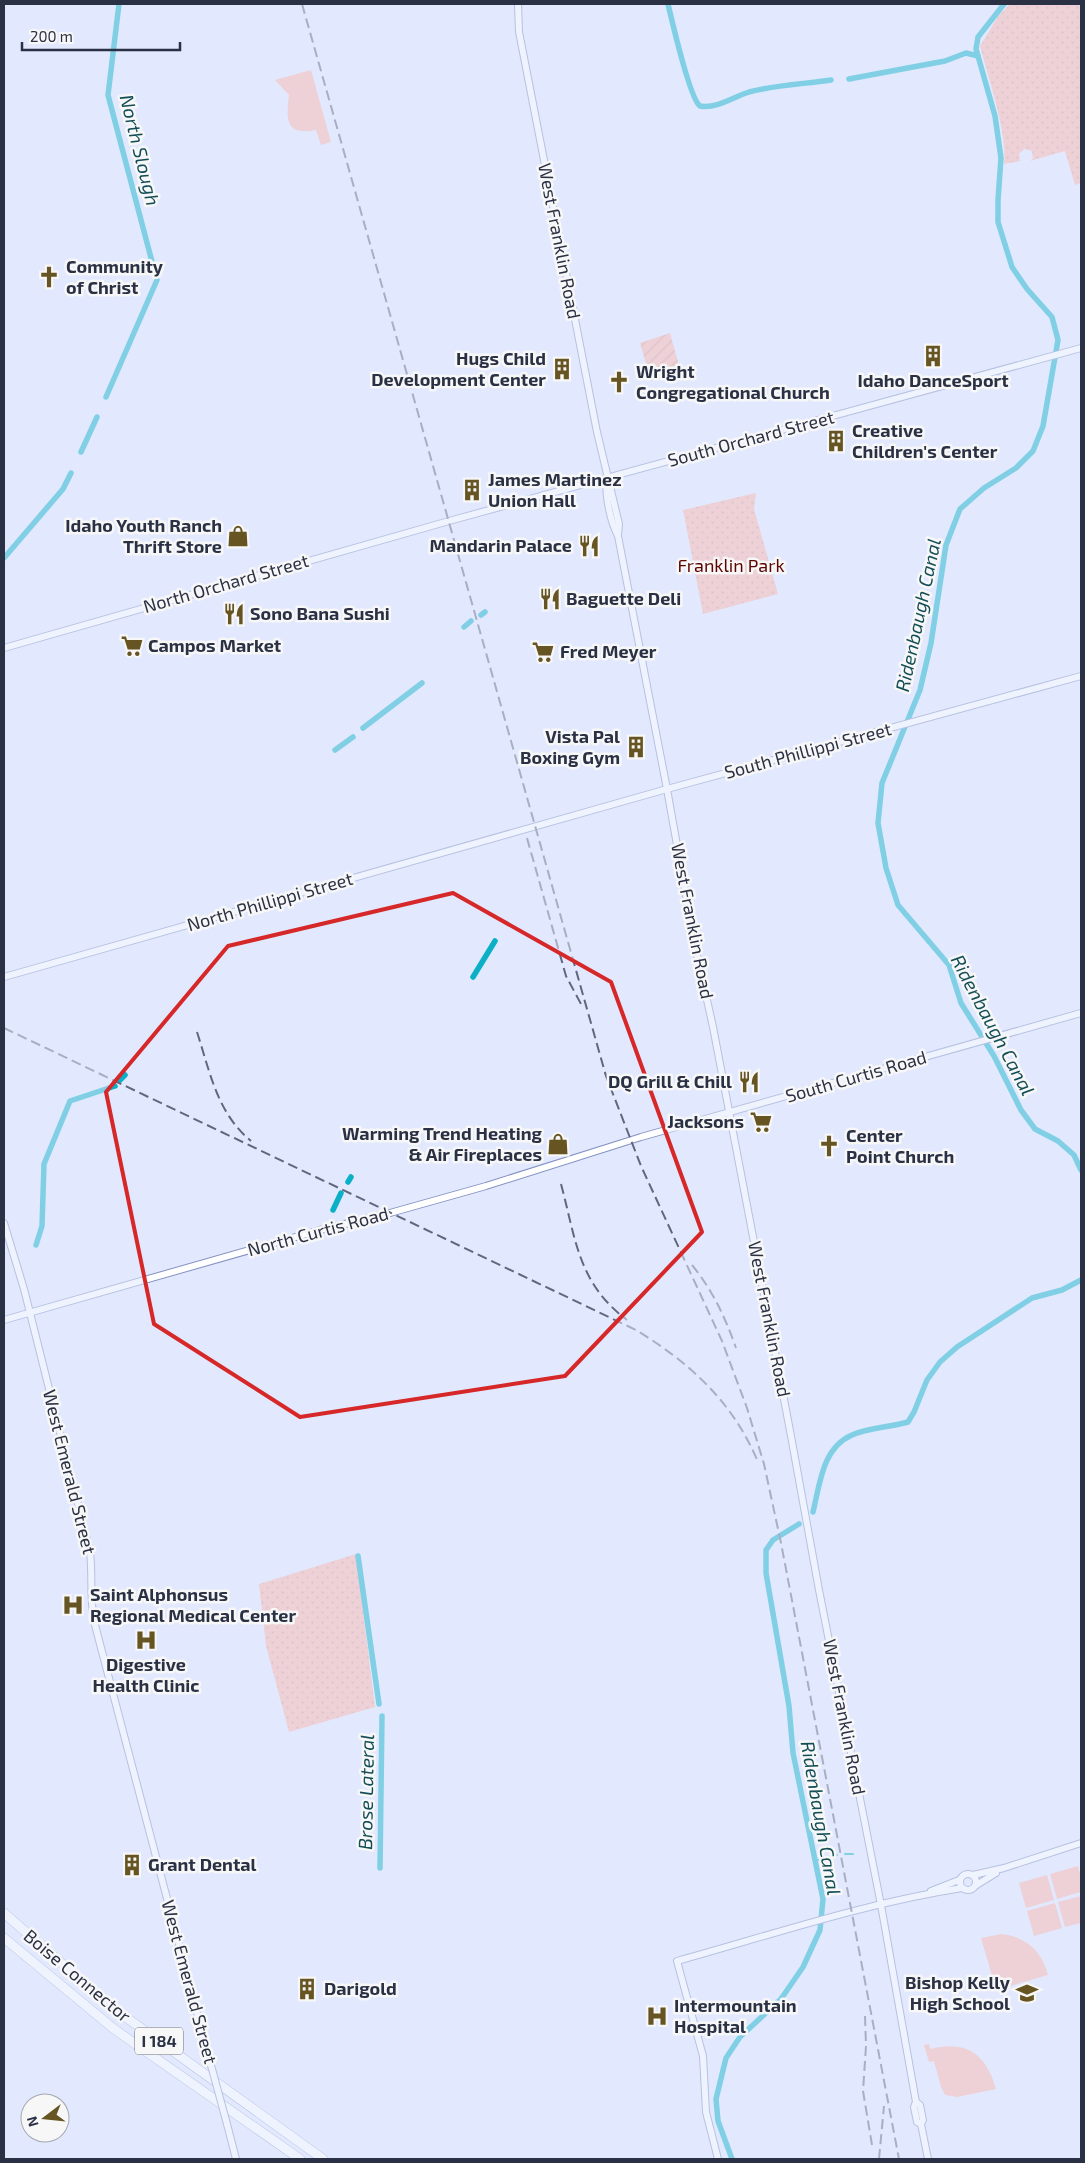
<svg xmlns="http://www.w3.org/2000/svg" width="1085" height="2163" font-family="'Exo 2',sans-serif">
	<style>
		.grass { fill: #fab3a6 }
		.park { fill: url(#park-dots) }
		.garden { fill: url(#garden-furrows) }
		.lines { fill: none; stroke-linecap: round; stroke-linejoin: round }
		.stream { stroke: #0bb0c6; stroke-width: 2 }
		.canal { stroke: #0bb0c6; stroke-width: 5.5 }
		.secondary-casing { stroke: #8291c2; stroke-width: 8 }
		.highway-casing { stroke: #8291c2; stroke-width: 10 }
		.secondary { stroke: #fff; stroke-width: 6 }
		.highway { stroke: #fff; stroke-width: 9 }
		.rail { stroke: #62687c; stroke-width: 2; stroke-dasharray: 10 5; stroke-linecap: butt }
		.secondary-bridge-casing { stroke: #8291c2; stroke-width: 8; stroke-linecap: butt }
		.secondary-bridge { stroke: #fff; stroke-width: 6 }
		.marked { fill: none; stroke: #d62828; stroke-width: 4; stroke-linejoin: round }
		.labels { text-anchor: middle; stroke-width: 5; stroke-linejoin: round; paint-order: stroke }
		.shield { fill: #f7f7f7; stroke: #686c7a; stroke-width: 1 }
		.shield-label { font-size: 16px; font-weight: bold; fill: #2b3145 }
		.street-label { font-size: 18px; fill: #2b3145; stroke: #f7f7f7 }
		.poi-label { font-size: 18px; font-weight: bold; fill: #2b3145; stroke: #f7f7f7; text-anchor: start }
		.park-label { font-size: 18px; fill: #5c0500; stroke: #f7f7f7 }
		.water-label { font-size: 19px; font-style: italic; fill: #134e57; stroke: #f7f7f7 }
	</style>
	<defs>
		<pattern id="park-dots" width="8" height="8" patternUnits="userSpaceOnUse" patternTransform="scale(1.25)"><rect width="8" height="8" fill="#fab3a6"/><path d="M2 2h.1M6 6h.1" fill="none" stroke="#d69a90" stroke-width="1.8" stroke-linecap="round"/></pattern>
		<pattern id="garden-furrows" width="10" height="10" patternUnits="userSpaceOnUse" patternTransform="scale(1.25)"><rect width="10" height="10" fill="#fab3a6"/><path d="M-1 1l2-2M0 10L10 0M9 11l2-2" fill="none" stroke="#d69a90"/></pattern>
	</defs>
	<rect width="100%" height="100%" fill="#e2e9fe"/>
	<g class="grass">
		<path d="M311,70L331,142L321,145L316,130C285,136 286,119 289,95L275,80Z"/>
		<polygon points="1078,1866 1081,1878 1081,1892 1057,1899 1050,1874"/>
		<polygon points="1047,1875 1054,1900 1026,1908 1019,1883"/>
		<polygon points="1081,1896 1081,1923 1065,1927 1058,1902"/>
		<polygon points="1055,1903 1062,1928 1034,1936 1027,1911"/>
		<path d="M1002,1934C1027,1937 1042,1952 1048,1975L1000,1989L995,1986L981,1938Z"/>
		<path d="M929,2044L930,2049C967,2040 986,2054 996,2089L957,2097L945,2095L941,2087L934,2061L929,2062L924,2045Z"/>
	</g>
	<g class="park">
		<path d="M1010,4H1081V183L1075,185L1065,151L1030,161L1033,158L1032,151L1024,149L1019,154L1020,161L1004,164C1008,134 988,77 980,46L999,15Z"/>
		<polygon points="756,493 754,509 778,594 703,614 683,510"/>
		<polygon points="356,1554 375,1707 289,1732 266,1646 259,1584"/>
	</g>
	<polygon class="garden" points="670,333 681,373 651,381 640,343"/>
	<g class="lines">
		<g class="stream">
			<polyline points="845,1854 853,1854"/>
			<polyline points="815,1861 837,1855"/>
		</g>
		<g class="canal">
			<polyline points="119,4 108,95 155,273"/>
			<path d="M668,4C672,21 690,99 700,106C717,109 733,97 749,92C775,85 804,84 831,80"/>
			<polyline points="1004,4 978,37 976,49 995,116 1001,158 998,200 998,222 1012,267 1027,289 1052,317 1058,340 1043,426 1033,451 1016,468 984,488 960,509 946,545 931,643 920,690 882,783 878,823 886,868 898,905 949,965 961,1003 994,1056 1021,1110 1035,1129 1058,1141 1074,1155 1081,1170"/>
			<polyline points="849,79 945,61 966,53 978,56"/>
			<polyline points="106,397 157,280"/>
			<polyline points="81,452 97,417"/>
			<polyline points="4,558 63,489 71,473"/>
			<polyline points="481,615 485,612"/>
			<polyline points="464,627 471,621"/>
			<polyline points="363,728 422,683"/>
			<polyline points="335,750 353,737"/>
			<polyline points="473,977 495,941"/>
			<polyline points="120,1080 125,1075"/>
			<polyline points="348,1182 351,1177"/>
			<polyline points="333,1210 341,1193"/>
			<polyline points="36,1245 42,1226 44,1164 70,1101 115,1086"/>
			<path d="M813,1512C820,1484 822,1448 852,1435C867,1428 891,1427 908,1422L914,1412L927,1380L940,1362L957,1347L1032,1298L1062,1290L1081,1280"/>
			<polyline points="358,1556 379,1704"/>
			<polyline points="380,1868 382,1716"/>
			<polyline points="732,2159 718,2121 716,2099 726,2058 740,2037 781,1999 803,1967 820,1930 823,1899 793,1753 789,1706 766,1573 766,1550 773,1540 799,1524"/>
		</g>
		<g class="secondary-casing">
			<g id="secondary">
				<polyline points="518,4 519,32 528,78 597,432 619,524 618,535"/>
				<path d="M606,478C606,498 609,518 618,536L667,789L695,946L713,1027L791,1436L819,1590L881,1905L916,2102L914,2107L917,2122L921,2124"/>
				<polyline points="4,648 449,521 1081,348"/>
				<polyline points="4,977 667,789 1081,676"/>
				<path d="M4,1223L24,1289L90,1552C93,1577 89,1601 95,1625L209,2058"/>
				<polyline points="4,1320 320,1230 390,1213 486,1186 641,1137 1081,1013"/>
				<circle cx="968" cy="1882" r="8"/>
				<polyline points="973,1875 1004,1868 1081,1843"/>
				<polyline points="975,1886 996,1873"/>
				<polyline points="931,1891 959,1880"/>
				<polyline points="916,2102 920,2105 923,2120 921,2124 928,2159"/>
				<polyline points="227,2124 236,2159"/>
				<path d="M718,2159L706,2112L703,2056L677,1961C771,1935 865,1903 962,1888"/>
			</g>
		</g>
		<g class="highway-casing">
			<g id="highway">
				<polyline points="4,1913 113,2008 323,2159"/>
				<polyline points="4,1938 114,2029 300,2159"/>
			</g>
		</g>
		<use href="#secondary" class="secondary"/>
		<use href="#highway" class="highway"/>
		<g class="rail">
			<polyline points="302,4 606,1076 641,1166 722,1341 747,1408 764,1464 781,1543 899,2159"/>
			<polyline points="527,838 566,976 581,1004"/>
			<path d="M4,1028L636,1330C690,1363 733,1402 758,1462"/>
			<path d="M197,1032C210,1072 217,1113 251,1141"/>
			<path d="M561,1184C576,1240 578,1283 627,1320"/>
			<path d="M692,1265C713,1291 725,1317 736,1348"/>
			<polyline points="865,2016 866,2046 863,2091 872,2145"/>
			<polyline points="879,2159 884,2106"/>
		</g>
		<g class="secondary-bridge-casing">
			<polyline id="secondary-bridge" points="209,2058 227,2124"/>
		</g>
		<use href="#secondary-bridge" class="secondary-bridge"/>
	</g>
	<path d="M0 0H1085V2163H0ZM453,893L611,982L702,1232L565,1376L300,1417L154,1324L106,1092L228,946Z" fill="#e2e9fe" fill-opacity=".55" fill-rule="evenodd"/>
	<path class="marked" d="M453,893L611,982L702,1232L565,1376L300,1417L154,1324L106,1092L228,946Z"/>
	<defs>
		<g id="church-bare" transform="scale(1.725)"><path d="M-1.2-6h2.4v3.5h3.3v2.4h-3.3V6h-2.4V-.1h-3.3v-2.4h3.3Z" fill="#652" stroke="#f7f7f7" stroke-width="2.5" paint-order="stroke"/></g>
		<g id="building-bare" transform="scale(1.725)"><path d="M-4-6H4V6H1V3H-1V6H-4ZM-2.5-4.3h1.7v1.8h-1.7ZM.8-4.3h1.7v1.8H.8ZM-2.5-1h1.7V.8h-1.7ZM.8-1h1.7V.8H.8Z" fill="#652" stroke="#f7f7f7" stroke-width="2.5" paint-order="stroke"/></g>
		<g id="shop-bare" transform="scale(1.725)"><path d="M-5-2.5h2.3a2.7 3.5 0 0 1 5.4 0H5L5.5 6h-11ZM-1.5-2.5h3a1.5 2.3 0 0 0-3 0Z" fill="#652" stroke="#f7f7f7" stroke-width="2.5" paint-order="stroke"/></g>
		<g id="restaurant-bare" transform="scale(1.725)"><path d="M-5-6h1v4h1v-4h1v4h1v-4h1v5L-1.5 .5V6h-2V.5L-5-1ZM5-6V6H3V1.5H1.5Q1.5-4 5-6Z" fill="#652" stroke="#f7f7f7" stroke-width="2.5" paint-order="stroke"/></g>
		<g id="supermarket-bare" transform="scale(1.725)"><path d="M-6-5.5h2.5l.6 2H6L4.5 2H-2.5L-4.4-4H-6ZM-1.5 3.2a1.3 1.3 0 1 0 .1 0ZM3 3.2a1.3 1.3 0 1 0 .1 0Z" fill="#652" stroke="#f7f7f7" stroke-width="2.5" paint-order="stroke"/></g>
		<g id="hospital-bare" transform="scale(1.725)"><path d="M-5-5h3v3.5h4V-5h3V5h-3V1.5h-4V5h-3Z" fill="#652" stroke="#f7f7f7" stroke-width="2.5" paint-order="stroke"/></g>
		<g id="school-bare" transform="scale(1.725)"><path d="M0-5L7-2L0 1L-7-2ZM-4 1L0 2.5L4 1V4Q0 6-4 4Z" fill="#652" stroke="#f7f7f7" stroke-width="2.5" paint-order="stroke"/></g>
	</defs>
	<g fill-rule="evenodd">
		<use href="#church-bare" x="49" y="277"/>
		<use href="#building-bare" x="933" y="356"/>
		<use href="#building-bare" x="562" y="369"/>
		<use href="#church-bare" x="619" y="382"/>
		<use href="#building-bare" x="836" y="441"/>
		<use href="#building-bare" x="472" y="490"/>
		<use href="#shop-bare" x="238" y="536"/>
		<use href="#restaurant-bare" x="589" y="546"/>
		<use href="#restaurant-bare" x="550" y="599"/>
		<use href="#restaurant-bare" x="234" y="614"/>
		<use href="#supermarket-bare" x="132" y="646"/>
		<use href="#supermarket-bare" x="543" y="652"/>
		<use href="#building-bare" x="636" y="747"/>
		<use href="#restaurant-bare" x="749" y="1082"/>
		<use href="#supermarket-bare" x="761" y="1122"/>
		<use href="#shop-bare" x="558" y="1144"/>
		<use href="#church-bare" x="829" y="1146"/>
		<use href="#hospital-bare" x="73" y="1605"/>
		<use href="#hospital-bare" x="146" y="1640"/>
		<use href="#building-bare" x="132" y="1865"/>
		<use href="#building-bare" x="307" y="1989"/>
		<use href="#school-bare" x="1027" y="1993"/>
		<use href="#hospital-bare" x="657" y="2016"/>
	</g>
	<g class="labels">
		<rect class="shield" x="135" y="2027.5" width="48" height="27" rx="4"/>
		<g class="shield-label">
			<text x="159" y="2047">I 184</text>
		</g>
		<g class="street-label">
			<text transform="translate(559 241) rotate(79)" y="6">West Franklin Road</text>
			<text transform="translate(751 439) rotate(-15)" y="6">South Orchard Street</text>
			<text transform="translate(226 584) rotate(-16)" y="6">North Orchard Street</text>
			<text transform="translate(808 751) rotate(-15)" y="6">South Phillippi Street</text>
			<text transform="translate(270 902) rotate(-16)" y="6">North Phillippi Street</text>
			<text transform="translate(692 921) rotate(79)" y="6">West Franklin Road</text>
			<text transform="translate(856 1077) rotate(-16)" y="6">South Curtis Road</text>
			<text transform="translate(318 1232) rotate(-15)" y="6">North Curtis Road</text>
			<text transform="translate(769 1319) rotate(79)" y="6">West Franklin Road</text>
			<text transform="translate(69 1472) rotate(76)" y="6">West Emerald Street</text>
			<text transform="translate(844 1717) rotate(79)" y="6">West Franklin Road</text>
			<text transform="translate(77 1976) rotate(40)" y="6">Boise Connector</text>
			<text transform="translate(189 1982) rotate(75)" y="6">West Emerald Street</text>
		</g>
		<g class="poi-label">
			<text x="66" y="273">Community<tspan x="66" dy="21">of Christ</tspan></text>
			<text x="546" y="365" text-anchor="end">Hugs Child<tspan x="546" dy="21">Development Center</tspan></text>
			<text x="636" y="378">Wright<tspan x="636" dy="21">Congregational Church</tspan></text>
			<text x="933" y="387" text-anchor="middle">Idaho DanceSport</text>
			<text x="852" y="437">Creative<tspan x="852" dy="21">Children's Center</tspan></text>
			<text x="488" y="486">James Martinez<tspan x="488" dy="21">Union Hall</tspan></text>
			<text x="222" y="532" text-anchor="end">Idaho Youth Ranch<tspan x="222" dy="21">Thrift Store</tspan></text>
			<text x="572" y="552" text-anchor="end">Mandarin Palace</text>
			<text x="566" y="605">Baguette Deli</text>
			<text x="250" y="620">Sono Bana Sushi</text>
			<text x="148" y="652">Campos Market</text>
			<text x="560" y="658">Fred Meyer</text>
			<text x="620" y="743" text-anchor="end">Vista Pal<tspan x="620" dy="21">Boxing Gym</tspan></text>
			<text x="732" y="1088" text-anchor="end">DQ Grill &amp; Chill</text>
			<text x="744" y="1128" text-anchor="end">Jacksons</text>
			<text x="542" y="1140" text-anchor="end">Warming Trend Heating<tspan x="542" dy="21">&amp; Air Fireplaces</tspan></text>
			<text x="846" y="1142">Center<tspan x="846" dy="21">Point Church</tspan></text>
			<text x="90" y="1601">Saint Alphonsus<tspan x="90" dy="21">Regional Medical Center</tspan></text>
			<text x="146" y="1671" text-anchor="middle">Digestive<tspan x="146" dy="21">Health Clinic</tspan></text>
			<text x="148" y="1871">Grant Dental</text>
			<text x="1010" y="1989" text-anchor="end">Bishop Kelly<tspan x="1010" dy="21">High School</tspan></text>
			<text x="324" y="1995">Darigold</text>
			<text x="674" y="2012">Intermountain<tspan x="674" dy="21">Hospital</tspan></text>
		</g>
		<g class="park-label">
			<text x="731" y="572">Franklin Park</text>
		</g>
		<g class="water-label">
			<text transform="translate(140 150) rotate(76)" y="7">North Slough</text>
			<text transform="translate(918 615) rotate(-78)" y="7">Ridenbaugh Canal</text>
			<text transform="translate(993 1025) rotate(62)" y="7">Ridenbaugh Canal</text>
			<text transform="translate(366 1792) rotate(-89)" y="7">Brose Lateral</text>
			<text transform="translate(821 1818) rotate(80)" y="7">Ridenbaugh Canal</text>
		</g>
	</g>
	<rect width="1085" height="2163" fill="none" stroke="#2b3145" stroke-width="10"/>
	<g transform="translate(45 2118) rotate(254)"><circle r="24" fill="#f7f7f7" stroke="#a5a8b0"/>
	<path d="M0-4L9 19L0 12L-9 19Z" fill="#665522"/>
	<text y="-8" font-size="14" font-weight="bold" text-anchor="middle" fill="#2b3145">N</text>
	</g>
	<path d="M22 42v8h158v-8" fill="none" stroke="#2b3145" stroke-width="2.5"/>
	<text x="30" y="42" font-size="15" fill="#2b3145" stroke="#f7f7f7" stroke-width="4" paint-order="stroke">200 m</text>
</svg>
